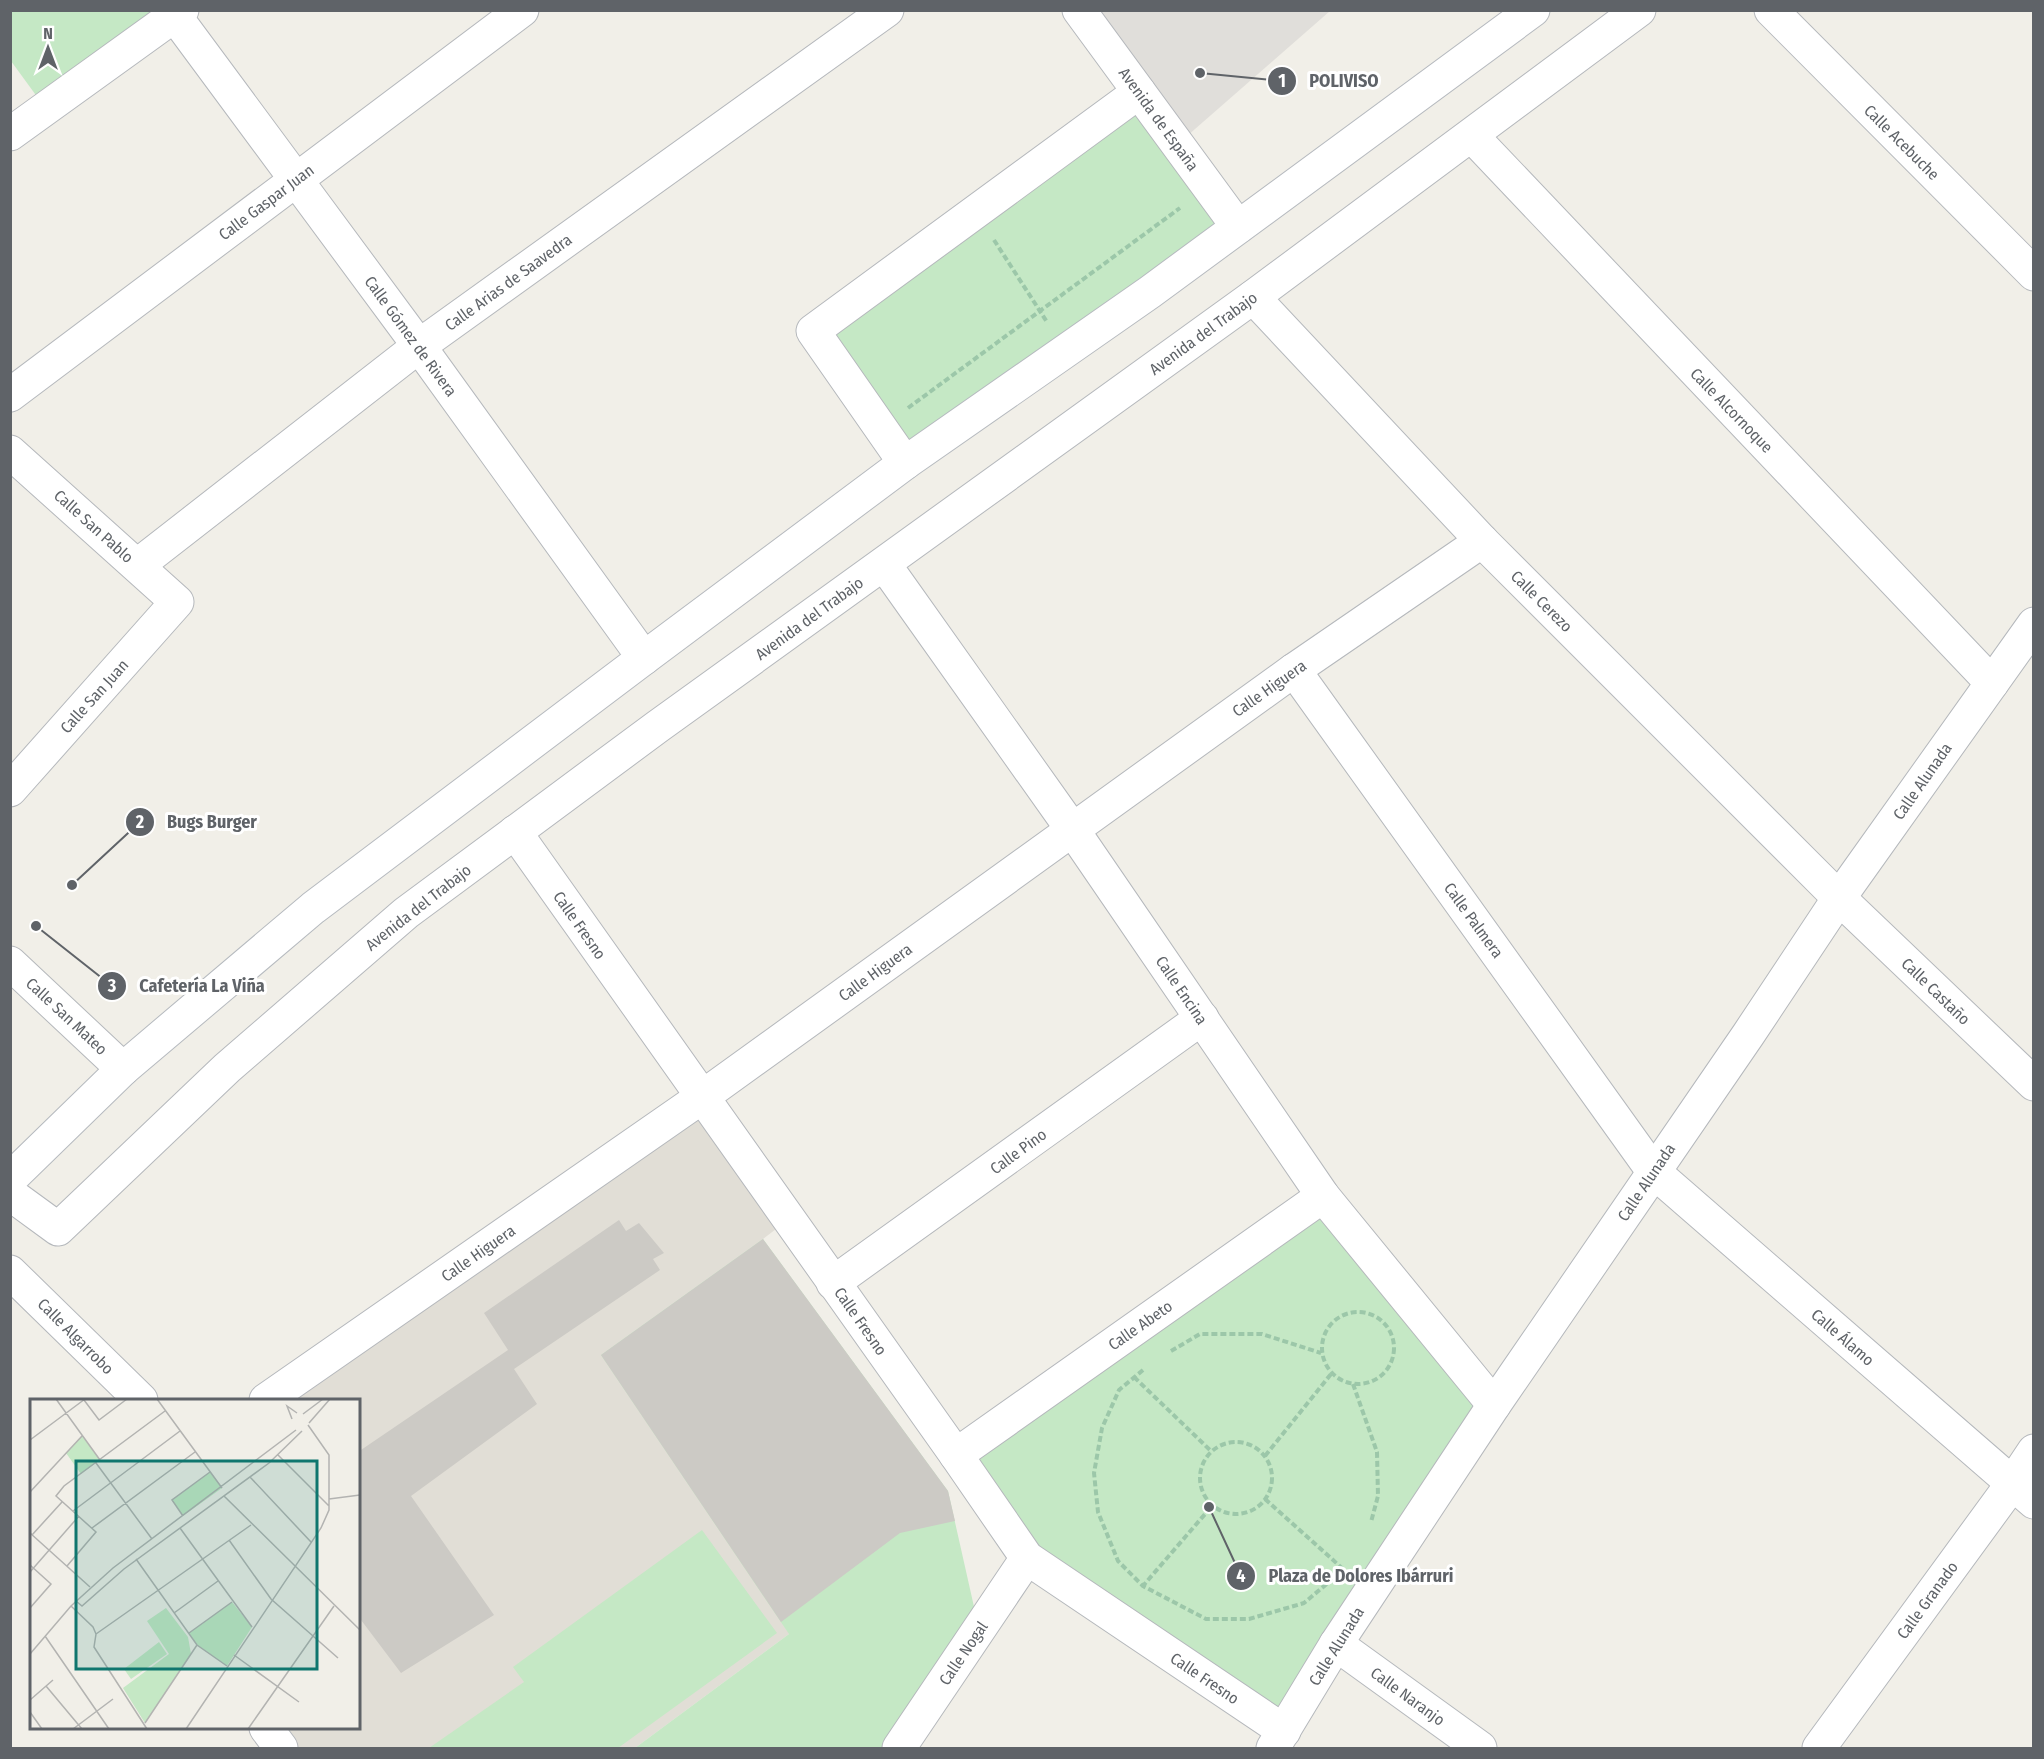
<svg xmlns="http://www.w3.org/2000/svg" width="2044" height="1759" font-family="'Fira Sans Condensed',sans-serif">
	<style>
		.industrial { fill: #e0deda }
		.education { fill: #e1ded6 }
		.green { fill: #c5e8c5 }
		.building { fill: #cccac5 }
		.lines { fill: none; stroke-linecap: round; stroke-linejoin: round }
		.street-casing { stroke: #b5b8bc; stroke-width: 35 }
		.secondary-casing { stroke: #b6babf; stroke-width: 35 }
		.path { stroke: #9cc7a9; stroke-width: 4; stroke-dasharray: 6 3; stroke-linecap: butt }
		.street { stroke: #fff; stroke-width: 33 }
		.secondary { stroke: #fff; stroke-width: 33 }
		.labels { text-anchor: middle; stroke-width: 6; stroke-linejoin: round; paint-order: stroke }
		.street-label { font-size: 16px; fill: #5f6368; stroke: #fff }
		.inset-road { fill: none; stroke: #b3b3b1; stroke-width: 1.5 }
		.view { fill: #0f766e; fill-opacity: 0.15; stroke: #0f766e; stroke-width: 3 }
		.inset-edge { fill: none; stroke: #5f6368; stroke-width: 3 }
		.leader { fill: none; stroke: #5f6368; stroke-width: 2 }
		.callout-dot { fill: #5f6368; stroke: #fff; stroke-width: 2 }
		.mark-label { font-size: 18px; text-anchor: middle; font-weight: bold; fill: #fff }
		.callout-label { font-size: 18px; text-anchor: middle; font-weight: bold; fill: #5f6368; stroke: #fff; stroke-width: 6; stroke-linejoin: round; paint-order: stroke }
	</style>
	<rect width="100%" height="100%" fill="#f1efe8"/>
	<polygon class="industrial" points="1098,11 1330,11 1187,136"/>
	<polygon class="education" points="702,1097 789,1219 763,1239 789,1634 635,1748 281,1748 266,1728 358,1728 358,1400 266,1400"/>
	<g class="green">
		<polygon points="10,11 182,11 46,109 11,61"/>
		<polygon points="1139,92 1238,227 905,463 813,331"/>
		<polygon points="1323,1196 1494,1405 1284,1731 1027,1558 956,1455"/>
		<polygon points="763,1239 948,1491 979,1629 899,1748 635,1748 789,1634 601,1355"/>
		<polygon points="702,1530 777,1633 618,1748 429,1748 524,1682 513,1667"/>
	</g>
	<g class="building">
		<polygon points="619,1220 626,1231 639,1223 664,1253 653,1259 660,1270 514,1369 537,1404 411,1496 494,1615 401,1673 358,1616 358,1452 508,1350 484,1313"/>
		<polygon points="763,1239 948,1491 955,1521 900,1533 781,1622 601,1355"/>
	</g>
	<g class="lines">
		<g class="street-casing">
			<g id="street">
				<polyline points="1079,10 1238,227"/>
				<polyline points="1771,10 2034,274"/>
				<polyline points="175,16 419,346 644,658"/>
				<polyline points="10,134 182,10"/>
				<polyline points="1472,136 1992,683"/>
				<polyline points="1253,297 1482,541 1839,898 2034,1084"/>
				<polyline points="10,395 522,10"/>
				<polyline points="10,452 177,602 10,790"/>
				<polyline points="905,463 813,331 1139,92"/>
				<polyline points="884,564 1072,829 1323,1196 1494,1405"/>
				<polyline points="138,565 419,346 887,10"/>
				<polyline points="1294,670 1653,1171 2034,1502"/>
				<polyline points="515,832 956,1455 1027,1558 1284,1731"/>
				<polyline points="10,963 123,1069"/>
				<polyline points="10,1194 58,1229 227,1068 406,913 657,727 1253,297 1639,10"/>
				<polyline points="10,1272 141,1400"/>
				<polyline points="833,1283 1202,1018"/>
				<polyline points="266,1400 702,1097 1294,670 1482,541"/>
				<polyline points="956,1455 1323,1196"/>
				<polyline points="1336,1644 1480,1748"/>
				<polyline points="266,1728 281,1748"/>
				<polyline points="899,1748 1027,1558"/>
				<polyline points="1273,1748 1336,1644 1494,1405 1748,1035 1839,898 2034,624"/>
				<polyline points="1819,1748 2012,1484 2034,1451"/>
			</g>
		</g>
		<g class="secondary-casing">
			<polyline id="secondary" points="10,1179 123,1069 313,908 644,658 905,463 1150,292 1533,10"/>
		</g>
		<g class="path">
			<polyline points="994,240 1047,322"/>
			<polyline points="908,408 1180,208"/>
			<circle cx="1358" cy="1348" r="36"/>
			<polyline points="1171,1351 1200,1334 1262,1334 1321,1353"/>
			<polyline points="1143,1370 1119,1390 1102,1428 1094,1473 1098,1512 1118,1561 1143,1586 1206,1619 1249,1619 1304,1603 1335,1577"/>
			<polyline points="1134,1377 1211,1451"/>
			<polyline points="1353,1384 1377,1452 1378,1496 1371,1522"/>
			<circle cx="1236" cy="1478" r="36"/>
			<polyline points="1265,1456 1331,1374"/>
			<polyline points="1265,1499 1343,1569"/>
			<polyline points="1142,1587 1212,1506"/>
		</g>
		<use href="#street" class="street"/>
		<use href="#secondary" class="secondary"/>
	</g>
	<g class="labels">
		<g class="street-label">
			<text transform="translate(1159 119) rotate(54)" y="6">Avenida de España</text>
			<text transform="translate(1902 142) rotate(45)" y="6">Calle Acebuche</text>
			<text transform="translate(266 202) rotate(-37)" y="6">Calle Gaspar Juan</text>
			<text transform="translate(508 282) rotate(-36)" y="6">Calle Arias de Saavedra</text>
			<text transform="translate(1203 333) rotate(-36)" y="6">Avenida del Trabajo</text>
			<text transform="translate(411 336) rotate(54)" y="6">Calle Gómez de Rivera</text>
			<text transform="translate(1732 410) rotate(46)" y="6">Calle Alcornoque</text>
			<text transform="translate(94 526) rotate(42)" y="6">Calle San Pablo</text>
			<text transform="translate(1542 601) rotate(45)" y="6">Calle Cerezo</text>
			<text transform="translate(809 618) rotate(-36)" y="6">Avenida del Trabajo</text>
			<text transform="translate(1269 688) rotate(-35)" y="6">Calle Higuera</text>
			<text transform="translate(94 696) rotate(-48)" y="6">Calle San Juan</text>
			<text transform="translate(1922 781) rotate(-55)" y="6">Calle Alunada</text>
			<text transform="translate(418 907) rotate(-38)" y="6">Avenida del Trabajo</text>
			<text transform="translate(1474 920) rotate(54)" y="6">Calle Palmera</text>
			<text transform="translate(580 925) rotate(55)" y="6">Calle Fresno</text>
			<text transform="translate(875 972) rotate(-36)" y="6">Calle Higuera</text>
			<text transform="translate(1182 990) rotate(56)" y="6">Calle Encina</text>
			<text transform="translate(1936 991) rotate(44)" y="6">Calle Castaño</text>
			<text transform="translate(67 1016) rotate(43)" y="6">Calle San Mateo</text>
			<text transform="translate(1018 1151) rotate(-36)" y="6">Calle Pino</text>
			<text transform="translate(1646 1182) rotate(-56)" y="6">Calle Alunada</text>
			<text transform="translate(478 1253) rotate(-35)" y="6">Calle Higuera</text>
			<text transform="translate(861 1321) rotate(55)" y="6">Calle Fresno</text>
			<text transform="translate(1140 1325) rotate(-35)" y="6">Calle Abeto</text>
			<text transform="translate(76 1336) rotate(45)" y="6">Calle Algarrobo</text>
			<text transform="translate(1843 1337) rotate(41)" y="6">Calle Álamo</text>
			<text transform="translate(1927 1600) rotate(-54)" y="6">Calle Granado</text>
			<text transform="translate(1336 1646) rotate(-58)" y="6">Calle Alunada</text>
			<text transform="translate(963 1653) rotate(-56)" y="6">Calle Nogal</text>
			<text transform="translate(1205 1678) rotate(34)" y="6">Calle Fresno</text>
			<text transform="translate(1408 1696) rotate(36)" y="6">Calle Naranjo</text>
		</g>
	</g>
	<g transform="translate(30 1399)">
		<rect width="330" height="330" fill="#f1efe8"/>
		<path d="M52,37L70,61L51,75L36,54ZM180,73L192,89L153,117L142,101ZM202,203L222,228L197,267L167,246L159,234ZM136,209L158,238L161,255L115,324L93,289L139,255L117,222ZM129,243L137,255L101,280L94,270Z" fill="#c5e8c5"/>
		<path class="inset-road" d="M26,0L70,61M127,0L192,89M54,1L69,21L97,0M273,15L293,0M262,20L257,7L267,14M279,24L300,0M0,41L55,0M248,56L299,107M66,64L122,140M220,78L281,143M0,93L52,37M194,97L330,231M299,100L330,96M43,112L150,32M153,117L142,101L180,73M62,129L165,53M150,129L222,228M0,134L60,188M2,136L32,103M199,141L241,200L308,259M106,160L167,246L197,267M0,166L21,185L0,209M37,167L66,133L26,97L34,87L135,12M0,173L49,117M46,202L52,207L94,170L239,64L272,32M41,207L63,228L66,235L64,248L117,330M144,214L188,182M159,234L202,203M66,235L221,126M15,237L79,330M0,255L41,207L83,169L266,31M204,256L269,303M16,287L52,330M0,301L23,281M0,313L12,330M115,324L167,246M43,330L83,300M156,330L291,129L299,111V56L278,26M218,330L304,207"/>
		<path class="view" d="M46,62H287V270H46Z"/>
		<rect width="330" height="330" class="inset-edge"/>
	</g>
	<path class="leader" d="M1200 73L1282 81M72 885L140 822M36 926L112 986M1209 1507L1241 1576"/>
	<g class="callout-dot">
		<circle cx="1200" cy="73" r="6"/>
		<circle cx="72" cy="885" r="6"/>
		<circle cx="36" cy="926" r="6"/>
		<circle cx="1209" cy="1507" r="6"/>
		<circle cx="1282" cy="81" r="15"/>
		<circle cx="140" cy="822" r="15"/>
		<circle cx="112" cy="986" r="15"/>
		<circle cx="1241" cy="1576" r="15"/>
	</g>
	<g class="mark-label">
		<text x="1282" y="87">1</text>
		<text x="140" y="828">2</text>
		<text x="112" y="992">3</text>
		<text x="1241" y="1582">4</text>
	</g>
	<g class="callout-label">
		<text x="1344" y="87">POLIVISO</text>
		<text x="212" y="828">Bugs Burger</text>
		<text x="202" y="992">Cafetería La Viña</text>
		<text x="1361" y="1582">Plaza de Dolores Ibárruri</text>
	</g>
	<rect width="2044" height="1759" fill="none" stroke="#5f6368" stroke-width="24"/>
	<g transform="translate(48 48)" stroke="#ffffff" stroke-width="4.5" paint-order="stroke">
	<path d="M0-4.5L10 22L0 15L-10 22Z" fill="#5f6368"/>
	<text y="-9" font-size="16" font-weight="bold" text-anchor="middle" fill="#5f6368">N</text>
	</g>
</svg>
